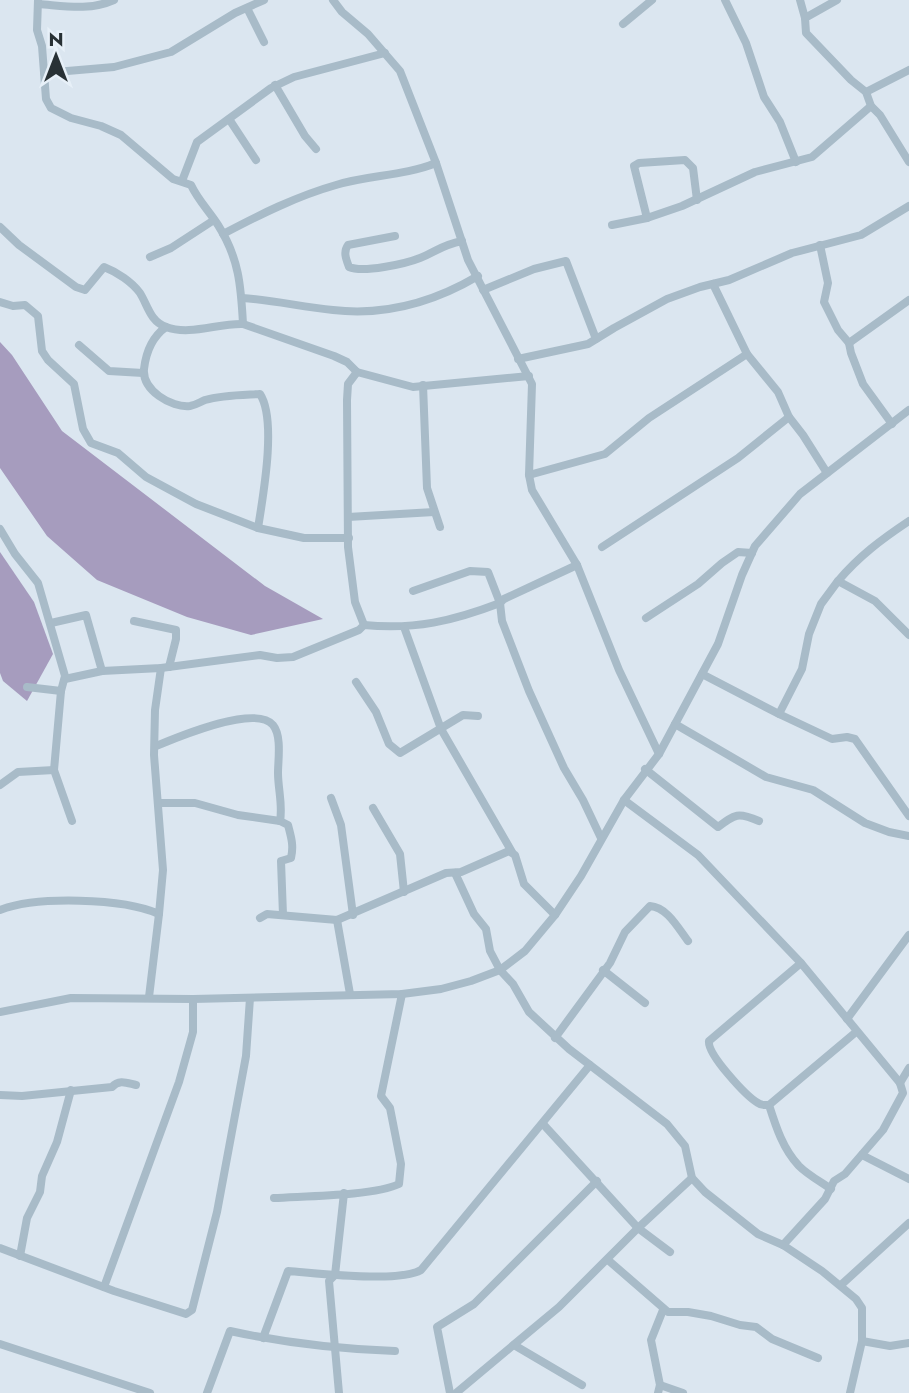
<svg xmlns="http://www.w3.org/2000/svg" width="909" height="1393" font-family="Jost,sans-serif">
	<style>
		.grass { fill: #a69cbe }
		.lines { fill: none; stroke-linecap: round; stroke-linejoin: round }
		.street { stroke: #a8bbc8; stroke-width: 8 }
	</style>
	<rect width="100%" height="100%" fill="#dbe6f0"/>
	<g class="grass">
		<polygon points="0,342 12,355 62,431 265,586 323,619 251,635 187,617 97,580 47,536 0,468"/>
		<polygon points="0,552 34,602 53,654 27,701 3,681 0,673"/>
	</g>
	<g class="lines">
		<g class="street">
			<path d="M38,0L37,30L42,46L46,99L51,108L71,118L101,126L121,135L173,179L191,185C198,200 209,211 218,225C239,258 241,286 243,324"/>
			<polyline points="333,0 342,12 368,34 400,71 436,163 468,260 532,384 529,475 532,490 577,565 619,670 659,754"/>
			<polyline points="725,0 746,43 764,97 780,122 796,162"/>
			<polyline points="800,0 805,18"/>
			<polyline points="837,0 805,18 806,33 851,80 866,92 871,106 880,115 909,162"/>
			<path d="M39,4C65,6 89,11 114,0"/>
			<polyline points="247,8 264,42"/>
			<polyline points="623,24 652,0"/>
			<polyline points="44,73 114,67 171,52 235,13 264,0"/>
			<polyline points="275,85 305,136 316,149"/>
			<polyline points="866,92 909,70"/>
			<polyline points="229,119 256,160"/>
			<polyline points="182,181 197,142 271,88 294,77 385,53"/>
			<polyline points="647,218 634,166 639,163 685,160 693,168 697,200"/>
			<polyline points="612,225 647,218 682,206 755,172 812,157 871,106"/>
			<path d="M0,227L19,245L76,287L85,290L104,267C117,272 132,282 140,293C148,306 150,321 166,327C190,336 218,323 243,324L334,356L347,362L357,372L413,387L529,376"/>
			<path d="M223,234C259,215 297,196 336,185C369,175 404,176 436,163"/>
			<path d="M395,236L348,245C343,252 346,259 349,267C363,273 405,264 420,258C437,251 442,245 462,241"/>
			<polyline points="820,245 828,283 824,302 838,330 849,343 851,353 863,384 892,424"/>
			<polyline points="150,257 171,248 214,220"/>
			<polyline points="713,284 747,354 778,392 789,417 803,435 827,473"/>
			<polyline points="483,290 534,269 566,261 596,339"/>
			<path d="M242,298C273,300 302,307 333,310C385,316 434,302 478,276"/>
			<polyline points="0,302 13,306 25,305 38,316 42,351 48,360 74,384 83,429 91,443 118,453 146,477 196,504 258,528 304,538 349,538"/>
			<path d="M166,327C152,337 146,352 144,369C142,390 171,408 190,406C196,405 200,402 205,400C222,395 242,395 260,394C277,420 263,496 258,528"/>
			<polyline points="849,343 909,300"/>
			<polyline points="79,345 109,371 143,373"/>
			<polyline points="518,359 588,344 614,328 667,299 700,287 729,280 792,253 861,235 909,206"/>
			<polyline points="423,385 427,488 440,527"/>
			<polyline points="529,475 605,454 649,418 747,354"/>
			<polyline points="348,517 434,512"/>
			<polyline points="0,529 15,554 38,583 65,676 61,691 54,770 72,821"/>
			<polyline points="602,547 738,458 789,417"/>
			<path d="M838,581C859,556 882,539 909,521"/>
			<polyline points="413,591 470,571 488,572 500,603 502,621 529,691 564,768 583,800 601,838"/>
			<polyline points="646,618 698,584 722,563 738,552 752,553"/>
			<polyline points="134,621 176,630 176,639 169,667"/>
			<polyline points="51,623 86,615 102,671"/>
			<path d="M364,625C415,630 453,621 500,603L504,599L577,565"/>
			<polyline points="404,627 441,729 512,852"/>
			<polyline points="702,674 779,714 802,669 809,634 821,604 838,581 875,601 909,635"/>
			<polyline points="65,679 102,671 161,668 260,655 277,658 293,657 359,630 364,625 355,602 348,547 347,400 348,384 357,372"/>
			<polyline points="356,682 376,712 389,744 400,753 463,715 478,716"/>
			<polyline points="27,687 61,691"/>
			<polyline points="779,714 832,739 847,737 855,739 909,816"/>
			<polyline points="675,724 766,777 813,790 865,823 889,832 909,836"/>
			<path d="M156,746C178,737 255,704 273,725C282,736 278,760 278,773C278,789 283,805 280,821"/>
			<path d="M645,769L718,827C735,814 738,812 759,821"/>
			<polyline points="0,785 18,772 54,770"/>
			<polyline points="331,798 341,825 353,915"/>
			<polyline points="624,800 698,855 801,963 900,1083 903,1093 883,1130 845,1174 834,1181 825,1199 783,1245"/>
			<path d="M158,803H195L238,815L280,821L288,825C291,837 294,845 291,858L281,861L283,915"/>
			<polyline points="373,808 400,854 404,892"/>
			<polyline points="455,873 474,914 486,929 490,951 500,970 513,984 529,1012 569,1049 667,1124 685,1146 692,1178 705,1192 758,1234 783,1245 822,1271 856,1299 862,1308 862,1341 850,1393"/>
			<path d="M0,910C36,896 123,898 159,914L163,870L154,755L155,710L161,668"/>
			<polyline points="260,918 267,914 337,920 446,873 461,872 509,851 515,855 524,884 555,915"/>
			<polyline points="337,920 350,994"/>
			<path d="M801,963L709,1041C707,1054 746,1096 758,1103C762,1106 764,1105 769,1105L856,1032"/>
			<polyline points="603,970 645,1003"/>
			<polyline points="149,997 159,914"/>
			<polyline points="0,1012 71,998 193,999 402,994 441,989 471,981 500,970 525,951 555,915 581,876 624,800 659,754 718,644 742,575 755,546 800,494 909,410"/>
			<polyline points="847,1019 909,935"/>
			<path d="M555,1038L610,963L625,932L650,906C667,907 678,928 688,941"/>
			<polyline points="900,1083 909,1068"/>
			<path d="M0,1095L22,1096L112,1087C119,1079 127,1083 136,1085"/>
			<path d="M769,1105C776,1127 783,1149 799,1166C808,1175 821,1182 831,1189"/>
			<polyline points="543,1124 638,1228 670,1252"/>
			<polyline points="862,1155 909,1179"/>
			<path d="M274,1198C304,1196 374,1196 399,1184L401,1164L390,1108L381,1096L402,994"/>
			<polyline points="0,1248 114,1291 186,1314 192,1310 217,1212 246,1056 250,998"/>
			<polyline points="20,1256 27,1218 40,1192 42,1176 57,1142 71,1090"/>
			<polyline points="608,1260 668,1312 688,1312 711,1316 740,1325 756,1327 772,1339 818,1358"/>
			<polyline points="841,1285 909,1223"/>
			<polyline points="104,1287 179,1082 193,1032 193,999"/>
			<path d="M263,1338L288,1271C317,1273 399,1283 421,1270L590,1065"/>
			<polyline points="862,1341 890,1346 909,1343"/>
			<polyline points="0,1344 150,1393"/>
			<polyline points="514,1345 582,1385"/>
			<polyline points="660,1385 683,1393"/>
			<path d="M207,1393L230,1331C285,1343 339,1349 395,1351"/>
			<polyline points="339,1393 329,1281 335,1275 344,1193"/>
			<polyline points="450,1393 437,1327 474,1304 597,1181"/>
			<polyline points="456,1393 559,1307 638,1228 692,1178"/>
			<polyline points="658,1393 660,1385 651,1340 663,1310"/>
		</g>
	</g>
	<g transform="translate(56 56)" stroke="#e7f0f8" stroke-width="5" paint-order="stroke">
	<path d="M0-5L12 26L0 18L-12 26Z" fill="#283135"/>
	<text y="-10" font-size="19" font-weight="bold" text-anchor="middle" fill="#283135">N</text>
	</g>
</svg>
